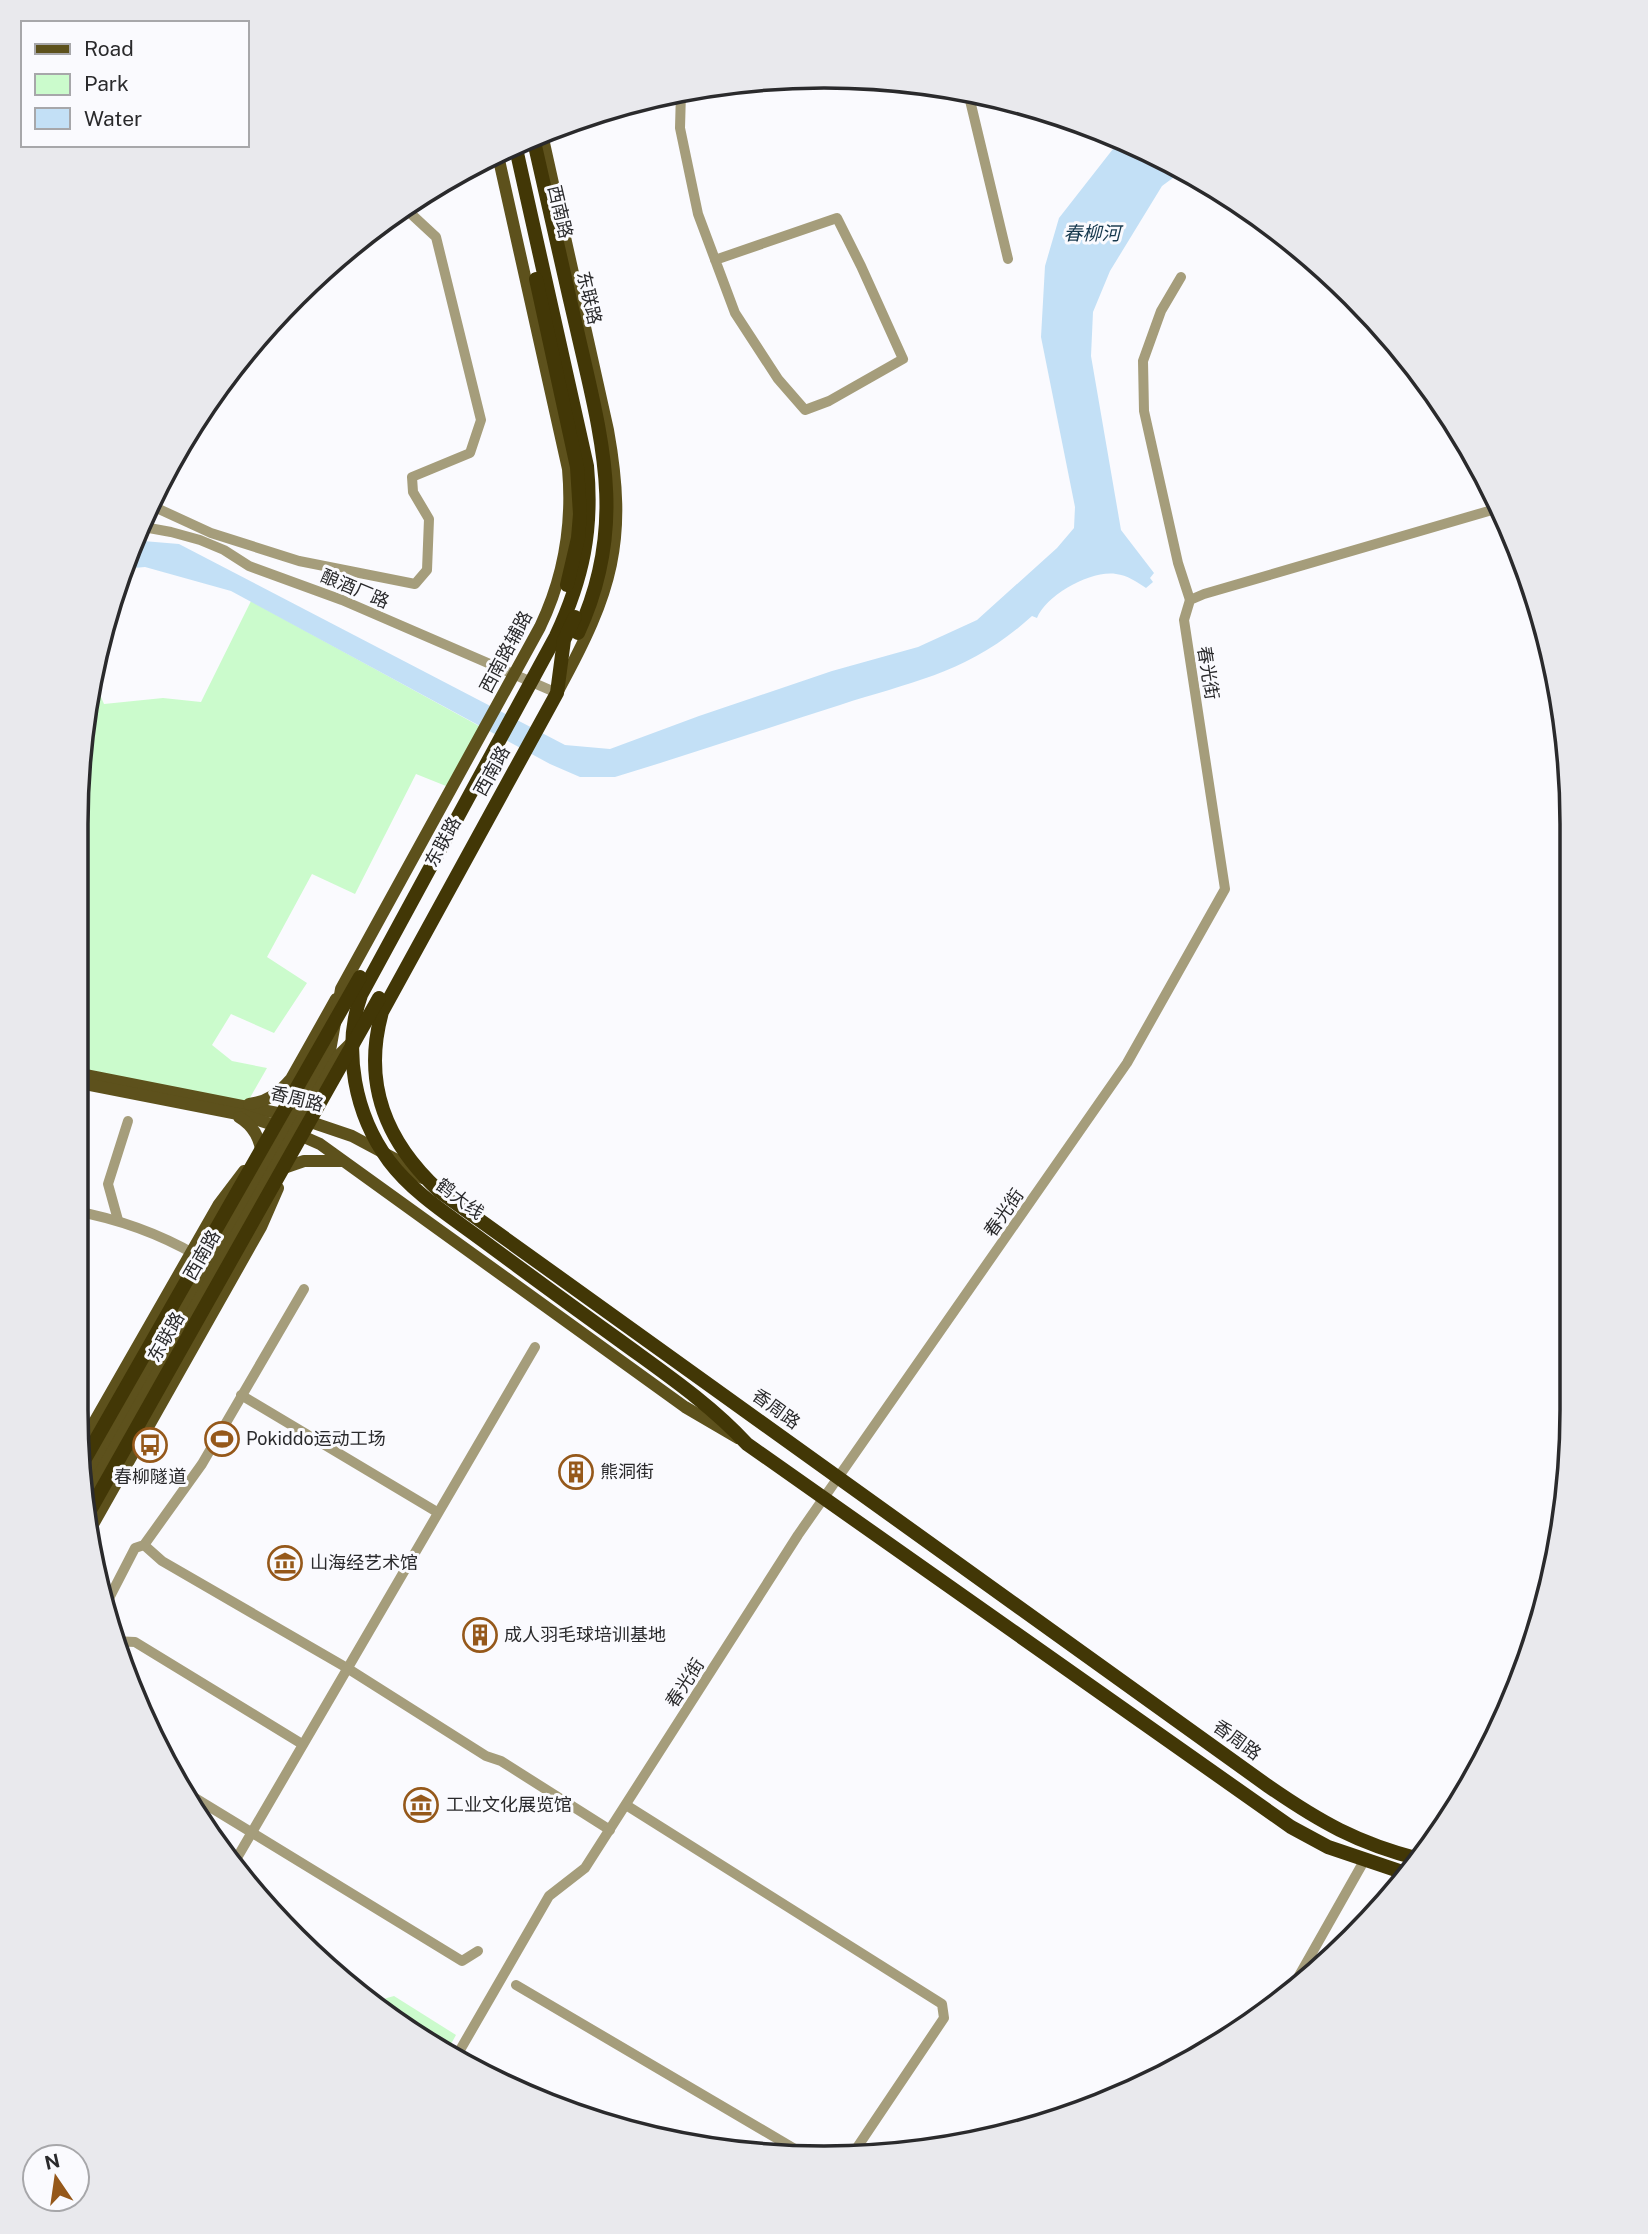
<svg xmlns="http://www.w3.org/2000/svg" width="1648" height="2234" font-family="'Public Sans','Noto Sans SC',sans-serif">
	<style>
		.green { fill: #cbfbcc }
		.water { fill: #c3e0f6 }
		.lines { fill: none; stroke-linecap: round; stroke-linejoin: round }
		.minor { stroke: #a59d7b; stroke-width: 10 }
		.major { stroke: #5d511c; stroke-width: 12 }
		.highway { stroke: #423706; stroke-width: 14 }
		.labels { text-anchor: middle; stroke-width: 6; stroke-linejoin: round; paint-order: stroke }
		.street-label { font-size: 18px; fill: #2a2a2c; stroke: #fafafe }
		.poi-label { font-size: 18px; fill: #2a2a2c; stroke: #fafafe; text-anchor: start }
		.water-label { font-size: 19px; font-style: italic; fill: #16384d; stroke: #fafafe }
		.rim { fill: none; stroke: #2a2a2c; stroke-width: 3.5 }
	</style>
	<rect width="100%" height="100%" fill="#fafafe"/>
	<g class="green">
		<polygon points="251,601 481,727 446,786 416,774 355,894 312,874 267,957 307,983 274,1033 231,1014 212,1045 232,1061 267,1068 247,1103 75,1068 75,824 93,690 98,690 104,704 163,698 201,702"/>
		<polygon points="394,1996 456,2035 447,2051 373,2002"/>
	</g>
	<path class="water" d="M1120,140L1185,169L1162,186L1110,271L1093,312L1091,356L1121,530L1154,573L1150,578L1153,582L1146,588C1137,582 1127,575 1116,574C1091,570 1046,595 1037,618L1032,616C971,672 915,681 840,705C765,729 691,754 615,777H580L550,764L231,591L145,567L122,569L131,540L179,544L565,745L610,749L699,716L832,671L918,647L977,620L1057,548L1074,528L1075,507L1041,337L1045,266L1059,218Z"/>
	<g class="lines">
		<g class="minor">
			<polyline points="681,92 680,128 698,214 735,313 778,379 805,410 829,401 903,359 861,266 837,218 715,260"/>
			<polyline points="968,92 1008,259"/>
			<polyline points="1181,277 1161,311 1143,361 1144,411 1178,563 1190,600"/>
			<polyline points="150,505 211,533 299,561 415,584 427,570 429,519 413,492 412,477 470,453 481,420 436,237 409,212 407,206"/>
			<polyline points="138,526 171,532 200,540 224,550 249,566 342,600 557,693"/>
			<path d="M75,1211C118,1219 158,1233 196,1255"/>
			<polyline points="118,1220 108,1184 128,1121"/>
			<polyline points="241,1395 437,1512"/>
			<polyline points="144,1545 162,1561 347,1668 486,1756 501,1761 610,1830"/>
			<polyline points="103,1610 135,1548 144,1545 202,1464 304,1289"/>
			<polyline points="113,1641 135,1642 302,1744"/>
			<polyline points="182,1790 462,1961 478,1951"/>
			<polyline points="626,1805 942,2004 944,2018 854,2152"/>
			<polyline points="234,1863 535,1347"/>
			<polyline points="516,1985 800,2152"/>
			<polyline points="1287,1997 1364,1861"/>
			<polyline points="456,2057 549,1896 585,1868 798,1535 1127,1063 1225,889 1184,620 1190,600 1204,594 1499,508"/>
		</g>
		<g class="major">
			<path d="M542,134L608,430C628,541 612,592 559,689"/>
			<polyline points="75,1073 293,1116 352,1136 397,1160 422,1178"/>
			<polyline points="75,1082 243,1115 286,1129 320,1144 685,1407 738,1438"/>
			<path d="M249,1104C267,1102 279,1093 291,1079L336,999"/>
			<path d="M239,1117C254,1126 261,1140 262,1157"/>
			<polyline points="278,1170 304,1161 342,1161"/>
			<polyline points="80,1447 219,1204 244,1171"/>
			<path d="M84,1480L330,1051L341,989L540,627C564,577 573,525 568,469L497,151"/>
			<polyline points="87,1496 338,1056 350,1044"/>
			<polyline points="91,1528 261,1227 278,1188"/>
		</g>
		<g class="highway">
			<path d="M533,137C548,202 562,266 577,330C602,440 628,525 578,633"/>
			<path d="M515,144L587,466C593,530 583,578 556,636L361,995C342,1050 355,1115 389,1161C413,1193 450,1216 482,1240C528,1274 573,1307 619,1340C664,1373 709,1403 747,1444L1291,1827L1328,1847L1408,1874"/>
			<polyline points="536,279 577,467 580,514 578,538 567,585"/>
			<path d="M575,617L564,640L557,693L382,1012C362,1084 386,1142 439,1191L1268,1786C1320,1822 1357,1843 1419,1859"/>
			<polyline points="82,1464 360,977"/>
			<polyline points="89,1512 379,998"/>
		</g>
	</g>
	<defs>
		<g id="stadium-ring" transform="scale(1.75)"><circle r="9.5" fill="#fafafe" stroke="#95581a" stroke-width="1.5"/><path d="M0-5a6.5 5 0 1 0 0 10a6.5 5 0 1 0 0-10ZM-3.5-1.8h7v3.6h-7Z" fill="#95581a"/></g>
		<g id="bus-ring" transform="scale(1.75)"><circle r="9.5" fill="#fafafe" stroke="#95581a" stroke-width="1.5"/><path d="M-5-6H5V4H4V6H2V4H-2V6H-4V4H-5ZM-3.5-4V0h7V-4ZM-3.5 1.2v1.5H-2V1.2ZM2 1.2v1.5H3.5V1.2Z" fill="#95581a"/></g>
		<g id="building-ring" transform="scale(1.75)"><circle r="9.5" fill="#fafafe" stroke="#95581a" stroke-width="1.5"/><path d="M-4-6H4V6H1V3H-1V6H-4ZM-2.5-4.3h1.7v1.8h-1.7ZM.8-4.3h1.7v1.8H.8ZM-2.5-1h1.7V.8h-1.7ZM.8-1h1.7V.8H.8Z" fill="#95581a"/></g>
		<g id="museum-ring" transform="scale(1.75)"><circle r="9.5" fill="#fafafe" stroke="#95581a" stroke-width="1.5"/><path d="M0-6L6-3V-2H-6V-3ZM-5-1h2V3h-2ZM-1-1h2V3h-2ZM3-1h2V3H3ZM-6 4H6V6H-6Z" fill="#95581a"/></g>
	</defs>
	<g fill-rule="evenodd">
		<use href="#stadium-ring" x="222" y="1439"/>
		<use href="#bus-ring" x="150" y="1445"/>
		<use href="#building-ring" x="576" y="1472"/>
		<use href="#museum-ring" x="285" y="1563"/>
		<use href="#building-ring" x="480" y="1635"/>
		<use href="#museum-ring" x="421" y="1805"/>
	</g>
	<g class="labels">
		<g class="street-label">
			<text transform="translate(560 212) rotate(77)" y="6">西南路</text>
			<text transform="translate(589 298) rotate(77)" y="6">东联路</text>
			<text transform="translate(355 589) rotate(23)" y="6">酿酒厂路</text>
			<text transform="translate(506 652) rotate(-62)" y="6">西南路辅路</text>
			<text transform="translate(1208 673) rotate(81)" y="6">春光街</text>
			<text transform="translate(492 771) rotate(-61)" y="6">西南路</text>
			<text transform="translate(443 842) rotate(-61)" y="6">东联路</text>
			<text transform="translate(297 1099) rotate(14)" y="6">香周路</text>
			<text transform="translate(460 1199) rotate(37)" y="6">鹤大线</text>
			<text transform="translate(1004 1213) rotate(-55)" y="6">春光街</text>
			<text transform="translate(202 1255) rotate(-60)" y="6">西南路</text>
			<text transform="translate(166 1337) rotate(-60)" y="6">东联路</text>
			<text transform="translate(776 1409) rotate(36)" y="6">香周路</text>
			<text transform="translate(685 1683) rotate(-57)" y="6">春光街</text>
			<text transform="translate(1237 1740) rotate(36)" y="6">香周路</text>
		</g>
		<g class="poi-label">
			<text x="246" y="1445">Pokiddo运动工场</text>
			<text x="600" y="1478">熊洞街</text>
			<text x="150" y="1483" text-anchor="middle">春柳隧道</text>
			<text x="310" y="1569">山海经艺术馆</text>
			<text x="504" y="1641">成人羽毛球培训基地</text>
			<text x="446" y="1811">工业文化展览馆</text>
		</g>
		<g class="water-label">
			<text x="1092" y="240">春柳河</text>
		</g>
	</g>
	<path d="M0 0H1648V2234H0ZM824 88H824A736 736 0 0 1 1560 824V1410A736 736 0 0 1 824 2146H824A736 736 0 0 1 88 1410V824A736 736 0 0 1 824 88Z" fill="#e9e9ed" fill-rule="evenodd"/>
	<path class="rim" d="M824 88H824A736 736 0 0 1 1560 824V1410A736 736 0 0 1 824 2146H824A736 736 0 0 1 88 1410V824A736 736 0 0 1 824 88Z"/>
	<rect x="21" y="21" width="228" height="126" fill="#fafafe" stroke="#a7a7aa" stroke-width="2"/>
	<rect x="35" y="44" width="35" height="10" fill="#5d511c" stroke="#a7a7aa" stroke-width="2"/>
	<text x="84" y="56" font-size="21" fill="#2a2a2c">Road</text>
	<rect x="35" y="74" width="35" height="21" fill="#cbfbcc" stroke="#a7a7aa" stroke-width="2"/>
	<text x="84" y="91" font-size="21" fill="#2a2a2c">Park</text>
	<rect x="35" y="108" width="35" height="21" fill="#c3e0f6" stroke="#a7a7aa" stroke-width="2"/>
	<text x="84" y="126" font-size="21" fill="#2a2a2c">Water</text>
	<g transform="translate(56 2178) rotate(347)"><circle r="33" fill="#fafafe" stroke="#a7a7aa" stroke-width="2"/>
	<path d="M0-5L12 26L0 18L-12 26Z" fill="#95581a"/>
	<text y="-10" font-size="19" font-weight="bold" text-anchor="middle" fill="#2a2a2c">N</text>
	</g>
</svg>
